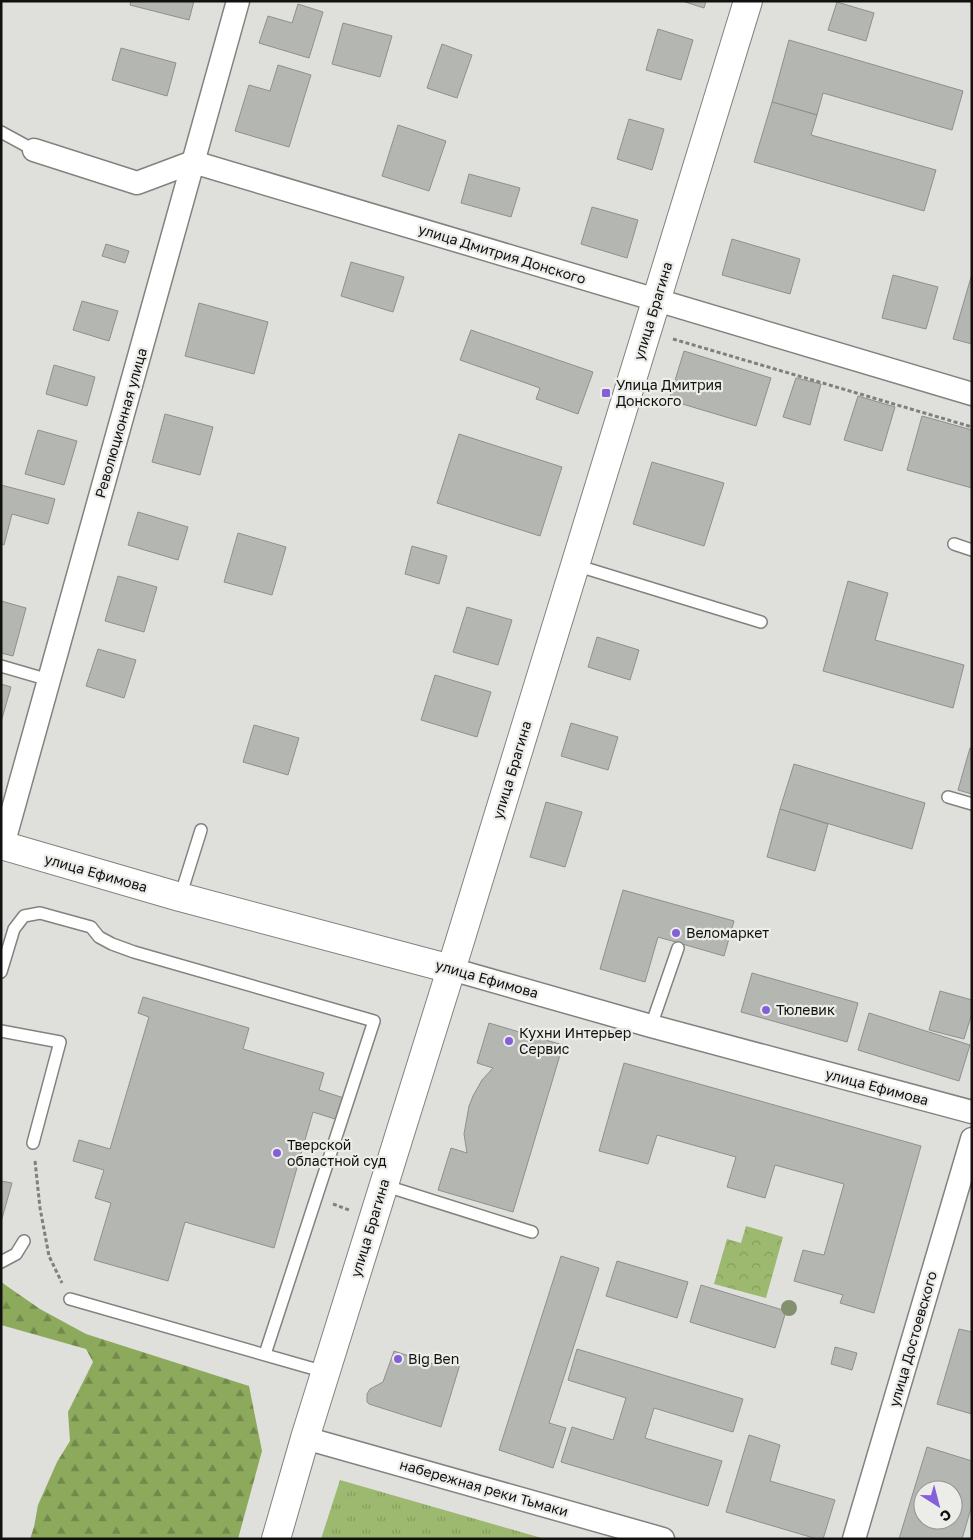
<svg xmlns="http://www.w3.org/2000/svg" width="973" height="1540" font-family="'Golos Text',sans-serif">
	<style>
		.grass { fill: url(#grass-tufts) }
		.forest { fill: url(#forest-firs) }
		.park { fill: url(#park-crowns) }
		.building { fill: #b4b6b2; stroke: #8e908c; fill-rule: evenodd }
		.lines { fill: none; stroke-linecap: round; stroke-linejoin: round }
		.service-casing { stroke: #81837f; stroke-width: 14 }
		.minor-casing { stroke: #81837f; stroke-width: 25 }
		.tertiary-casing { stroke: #81837f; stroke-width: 30 }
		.path { stroke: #7f807d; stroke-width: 3; stroke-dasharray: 4 2.5; stroke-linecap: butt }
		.service { stroke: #fff; stroke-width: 11 }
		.minor { stroke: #fff; stroke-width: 22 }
		.tertiary { stroke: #fff; stroke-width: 28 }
		.tree { fill: #85906f }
		.poi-dot { fill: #855fda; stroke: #ecede9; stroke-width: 2 }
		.labels { text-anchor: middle; stroke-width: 4.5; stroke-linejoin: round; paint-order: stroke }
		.street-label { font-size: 14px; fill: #111110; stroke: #ecede9 }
		.poi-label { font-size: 14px; fill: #111110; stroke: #ecede9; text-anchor: start }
	</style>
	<defs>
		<pattern id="grass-tufts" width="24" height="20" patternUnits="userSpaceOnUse" patternTransform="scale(1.25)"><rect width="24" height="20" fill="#9db86f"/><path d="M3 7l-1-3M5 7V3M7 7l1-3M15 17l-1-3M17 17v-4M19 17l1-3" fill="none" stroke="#869d5f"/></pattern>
		<pattern id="forest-firs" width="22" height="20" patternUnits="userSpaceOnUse" patternTransform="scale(1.25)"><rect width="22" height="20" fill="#8daa5c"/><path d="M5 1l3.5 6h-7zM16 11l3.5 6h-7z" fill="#72894b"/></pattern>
		<pattern id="park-crowns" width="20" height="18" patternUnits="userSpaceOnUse" patternTransform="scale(1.25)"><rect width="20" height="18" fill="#9db86f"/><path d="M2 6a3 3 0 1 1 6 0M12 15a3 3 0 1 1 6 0" fill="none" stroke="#869d5f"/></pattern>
	</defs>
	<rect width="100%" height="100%" fill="#dfe0dc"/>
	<polygon class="grass" points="340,1480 545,1539 321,1539"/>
	<polygon class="forest" points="1,1282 40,1309 86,1334 249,1386 262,1451 238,1539 30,1539 34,1527 38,1505 57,1462 70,1441 68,1412 93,1362 86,1349 1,1325"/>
	<polygon class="park" points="746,1226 783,1237 766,1298 714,1284 727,1239 741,1243"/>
	<g class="building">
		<polygon points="131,1 194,1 189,20 130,5"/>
		<polygon points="682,1 706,1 704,8"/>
		<polygon points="837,2 874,13 866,41 828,30"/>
		<polygon points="298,4 323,12 309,58 259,43 268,16 292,23"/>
		<polygon points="343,23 392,36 380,77 332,64"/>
		<polygon points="658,29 693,40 681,80 646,70"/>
		<polygon points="789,40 963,91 952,130 823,93 817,115 772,102"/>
		<polygon points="442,44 472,55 457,98 427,88"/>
		<polygon points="121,48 176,63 167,96 112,80"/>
		<polygon points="278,65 311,75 289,147 235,131 249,85 270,91"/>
		<polygon points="772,102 817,115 811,135 936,170 924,211 754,162"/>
		<polygon points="629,119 664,129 652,170 617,159"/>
		<polygon points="398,125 446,141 429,191 382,176"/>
		<polygon points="469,174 520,188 511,217 461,203"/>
		<polygon points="592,207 638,220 627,258 581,244"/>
		<polygon points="732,239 800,259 790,294 722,275"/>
		<polygon points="106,244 129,251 125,263 102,256"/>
		<polygon points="351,262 404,277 393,312 341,296"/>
		<polygon points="972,274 972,344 953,339"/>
		<polygon points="893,275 938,287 926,329 882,318"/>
		<polygon points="82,301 118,311 109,341 73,330"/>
		<polygon points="199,303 268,322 254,374 185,356"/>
		<polygon points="471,330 593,372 578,414 536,399 540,388 460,360"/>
		<polygon points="684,351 771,378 756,426 669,400"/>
		<polygon points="54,365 95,377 87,406 46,394"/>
		<polygon points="796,378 821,384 810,425 783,417"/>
		<polygon points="858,396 895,407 882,451 844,440"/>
		<polygon points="165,414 213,427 200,475 152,462"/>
		<polygon points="922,416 972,430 972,488 907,470"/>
		<polygon points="38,430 77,441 64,485 25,474"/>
		<polygon points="459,434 562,467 540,536 437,503"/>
		<polygon points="652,462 724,483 704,546 633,524"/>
		<polygon points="1,485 55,499 48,524 12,514 4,545 1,544"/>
		<polygon points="138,512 188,527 178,560 128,545"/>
		<polygon points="238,533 286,547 272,595 224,582"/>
		<polygon points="412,546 447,556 439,584 405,574"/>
		<polygon points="118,576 157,587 144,632 105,621"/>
		<polygon points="848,581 888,593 875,640 964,665 953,708 823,671"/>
		<polygon points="1,601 26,608 13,656 1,653"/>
		<polygon points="467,607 512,620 498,665 453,652"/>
		<polygon points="597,637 639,650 630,680 588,667"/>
		<polygon points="98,649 136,660 124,698 86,686"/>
		<polygon points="435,675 491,692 477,737 421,720"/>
		<polygon points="1,684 11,687 1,722"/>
		<polygon points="571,723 618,737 608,770 561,756"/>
		<polygon points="254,725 299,738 288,775 243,762"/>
		<polygon points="970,748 972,748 972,794 958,790"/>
		<polygon points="794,764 925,803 912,849 780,809"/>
		<polygon points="546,802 582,812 565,867 530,857"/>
		<polygon points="780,809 828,824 815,871 767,857"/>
		<polygon points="623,890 734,921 724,956 658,937 645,982 600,969"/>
		<polygon points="752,973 858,1003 847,1042 741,1012"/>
		<polygon points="940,991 972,1000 972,1013 964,1039 929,1030"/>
		<polygon points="143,997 249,1028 243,1049 324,1073 319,1090 344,1098 338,1120 313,1112 274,1248 185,1222 168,1281 94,1260 111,1203 95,1198 104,1170 73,1161 79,1140 110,1149 149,1017 138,1013"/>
		<polygon points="869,1013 970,1045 959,1081 858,1050"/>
		<polygon points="489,1023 563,1045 513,1212 438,1190 451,1148 467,1153 464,1134 469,1106 473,1096 482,1080 493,1068 477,1063"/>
		<polygon points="624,1063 921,1146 874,1313 840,1303 843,1295 794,1281 803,1250 824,1255 844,1184 775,1165 765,1198 727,1187 736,1157 657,1135 648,1164 599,1151"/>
		<polygon points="1,1181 12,1183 1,1222"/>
		<polygon points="561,1256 599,1268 549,1423 566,1428 553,1468 499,1450"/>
		<polygon points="617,1261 688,1282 677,1318 606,1296"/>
		<polygon points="701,1285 786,1311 775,1348 690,1322"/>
		<polygon points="959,1329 972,1332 972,1414 937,1404"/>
		<polygon points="835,1347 857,1353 852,1370 831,1364"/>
		<polygon points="577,1349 743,1399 733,1432 654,1408 645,1438 722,1461 708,1506 561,1462 572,1427 613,1440 626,1398 568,1380"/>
		<polygon points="394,1351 433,1364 436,1355 460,1364 441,1427 369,1404 367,1402 367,1394 370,1389 383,1382"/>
		<polygon points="749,1435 780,1445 770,1481 835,1500 823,1539 817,1539 726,1512"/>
		<path d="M927,1447L972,1461V1505L962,1539H899ZM923,1490H953V1520H923Z"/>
	</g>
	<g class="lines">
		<g class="service-casing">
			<g id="service">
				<polyline points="1,132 34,150"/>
				<polyline points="954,544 972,550"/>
				<polyline points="575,565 761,622"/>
				<polyline points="1,666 49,680"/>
				<polyline points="948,797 972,804"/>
				<polyline points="180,897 201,830"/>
				<polyline points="1,972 14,929 24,916 40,913 91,927 99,937 112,944 134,952 374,1021 265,1354"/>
				<polyline points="651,1026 678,948"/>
				<polyline points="1,1031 60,1042 33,1143"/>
				<polyline points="383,1185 532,1232"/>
				<polyline points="1,1262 16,1254 24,1241"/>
				<polyline points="70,1299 325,1372"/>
			</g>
		</g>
		<g class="minor-casing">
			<g id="minor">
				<polyline points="34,150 137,183 193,162 972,394"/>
				<polyline points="3,845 238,1"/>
				<polyline points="451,969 651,1026 972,1112"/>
				<polyline points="305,1438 663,1539"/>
				<polyline points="854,1539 972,1139"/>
			</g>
		</g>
		<g class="tertiary-casing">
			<g id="tertiary">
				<polyline points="1,845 180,897 451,969"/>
				<polyline points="276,1539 305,1438 459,944 748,1"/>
			</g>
		</g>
		<g class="path">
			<polyline points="673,339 972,427"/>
			<polyline points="35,1161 40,1208 49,1256 62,1283"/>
			<polyline points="333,1204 349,1210"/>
		</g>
		<use href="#service" class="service"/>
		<use href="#minor" class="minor"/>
		<use href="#tertiary" class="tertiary"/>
	</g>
	<circle class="tree" cx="789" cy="1308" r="8"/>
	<g class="poi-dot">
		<rect x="601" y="388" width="10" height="10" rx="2.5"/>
		<circle cx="676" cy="933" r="5"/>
		<circle cx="766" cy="1010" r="5"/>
		<circle cx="509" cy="1041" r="5"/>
		<circle cx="277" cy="1153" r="5"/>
		<circle cx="398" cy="1359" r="5"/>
	</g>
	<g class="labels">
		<g class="street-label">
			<text transform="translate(502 254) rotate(17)" y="5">улица Дмитрия Донского</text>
			<text transform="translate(653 311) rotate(-73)" y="5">улица Брагина</text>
			<text transform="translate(121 423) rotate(-74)" y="5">Революционная улица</text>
			<text transform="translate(512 770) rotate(-73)" y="5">улица Брагина</text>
			<text transform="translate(96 873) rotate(16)" y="5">улица Ефимова</text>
			<text transform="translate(487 979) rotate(16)" y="5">улица Ефимова</text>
			<text transform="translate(877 1087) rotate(15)" y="5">улица Ефимова</text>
			<text transform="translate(370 1228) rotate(-73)" y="5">улица Брагина</text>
			<text transform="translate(913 1339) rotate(-74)" y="5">улица Достоевского</text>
			<text transform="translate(484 1488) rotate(16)" y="5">набережная реки Тьмаки</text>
		</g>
		<g class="poi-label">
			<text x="616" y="390">Улица Дмитрия<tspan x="616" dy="16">Донского</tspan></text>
			<text x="686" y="938">Веломаркет</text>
			<text x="776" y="1015">Тюлевик</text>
			<text x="519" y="1038">Кухни Интерьер<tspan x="519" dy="16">Сервис</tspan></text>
			<text x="287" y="1150">Тверской<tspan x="287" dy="16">областной суд</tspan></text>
			<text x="408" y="1364">Big Ben</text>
		</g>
	</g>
	<rect width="973" height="1540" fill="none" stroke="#111110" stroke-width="5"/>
	<g transform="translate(938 1505) rotate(144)"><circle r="24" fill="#ecede9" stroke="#949592"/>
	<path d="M0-4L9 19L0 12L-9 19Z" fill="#855fda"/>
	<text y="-8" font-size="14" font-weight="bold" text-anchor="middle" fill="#111110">С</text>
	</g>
</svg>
